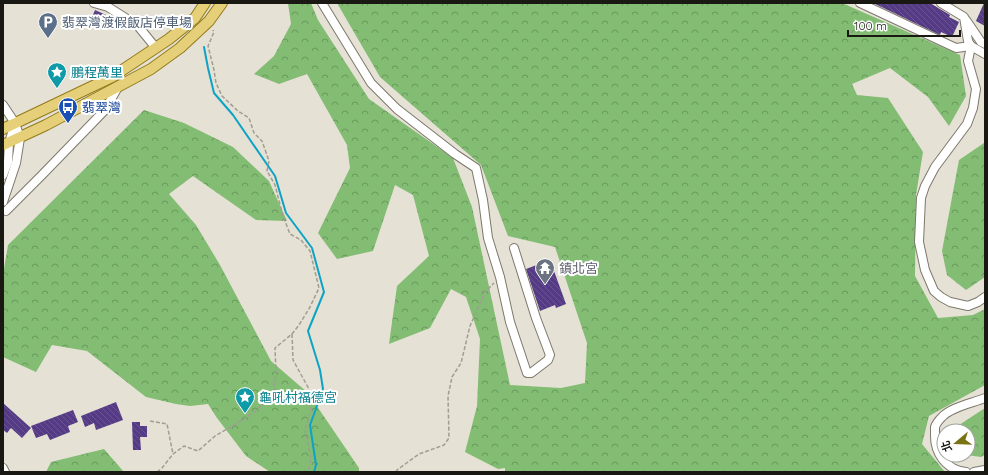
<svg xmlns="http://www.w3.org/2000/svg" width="988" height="475" font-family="Quicksand,'Noto Sans TC',sans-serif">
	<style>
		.forest { fill: url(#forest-crowns) }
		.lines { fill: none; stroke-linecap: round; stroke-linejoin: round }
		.stream { stroke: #0da3c6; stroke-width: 2 }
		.building { fill: url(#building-back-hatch) }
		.minor-casing { stroke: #7c786c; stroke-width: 10 }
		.major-casing { stroke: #927b1b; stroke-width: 12 }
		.path { stroke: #a09d93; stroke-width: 1.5; stroke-dasharray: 4 2; stroke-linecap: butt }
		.minor { stroke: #fff; stroke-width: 8 }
		.major { stroke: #e5d079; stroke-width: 10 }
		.labels { text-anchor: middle; stroke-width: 4; stroke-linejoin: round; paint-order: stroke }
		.service-label { font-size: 13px; fill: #4e5e75; stroke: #fff; text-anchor: start }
		.culture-label { font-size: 13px; fill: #0d838f; stroke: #fff; text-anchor: start }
		.transit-label { font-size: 13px; fill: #164399; stroke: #fff; text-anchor: start }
		.worship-label { font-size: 13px; fill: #5b616d; stroke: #fff; text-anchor: start }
	</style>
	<defs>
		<pattern id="forest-crowns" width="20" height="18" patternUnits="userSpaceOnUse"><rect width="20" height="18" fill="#82bd73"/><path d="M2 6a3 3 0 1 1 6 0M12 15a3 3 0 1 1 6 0" fill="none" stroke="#6a995d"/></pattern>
		<pattern id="building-back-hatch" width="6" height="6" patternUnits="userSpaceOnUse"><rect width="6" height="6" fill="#553b85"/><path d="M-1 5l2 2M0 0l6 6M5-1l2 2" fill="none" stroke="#69548f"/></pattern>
	</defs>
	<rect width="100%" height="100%" fill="#e5e1d4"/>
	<g class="forest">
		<polygon points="288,3 311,3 318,20 369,99 453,158 472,207 510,385 561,388 585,383 587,343 555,247 508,236 481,165 380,77 337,3 842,3 960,55 966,96 949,126 928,97 890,68 852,84 857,95 888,98 923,152 916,195 915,276 938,318 973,315 985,309 985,385 929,416 922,444 945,472 505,472 505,468 498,469 465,452 477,406 480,339 466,297 451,289 430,328 389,344 397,286 429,256 413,195 395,185 373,251 337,259 318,233 350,168 347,145 307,74 279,84 254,74 274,56 291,24"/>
		<polygon points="144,110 184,123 233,147 269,181 287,221 256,220 193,176 169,194 196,225 220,265 271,361 308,393 359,468 359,472 270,472 246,456 217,418 208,404 190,406 176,404 146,397 87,351 52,345 36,372 3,357 3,275 8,245"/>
		<polygon points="984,143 985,143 985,277 966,290 947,275 942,251 959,160"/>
		<polygon points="985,408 985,455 981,457 967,455 968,455 968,431 957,431 956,427"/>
		<polygon points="104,449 124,472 46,472 51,462"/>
	</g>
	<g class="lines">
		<polyline class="stream" points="204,47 208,68 214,93 233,115 275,176 286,213 312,248 324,292 308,331 320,370 323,389 310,425 316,465 314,472"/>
	</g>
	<g class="building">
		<polygon points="873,3 930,3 950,15 949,17 959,22 952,37 941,32 940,35"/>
		<polygon points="984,3 985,3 985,26 976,21"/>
		<polygon points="95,10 106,15 103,26 91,20"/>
		<polygon points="550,260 566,304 556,308 555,305 540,311 526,269"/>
		<polygon points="116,402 123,420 96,430 94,423 85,427 81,416"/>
		<polygon points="3,403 31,428 22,438 11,428 7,433 3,430"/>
		<polygon points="73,410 78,422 68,426 70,432 50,440 47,434 36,438 31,426"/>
		<polygon points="132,422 140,422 140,426 147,426 147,437 140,437 141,450 133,450"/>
	</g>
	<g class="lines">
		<g class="minor-casing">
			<g id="minor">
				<polyline points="94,3 108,7 138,26 156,48"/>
				<polyline points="322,3 371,83 397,109 455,154 476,168 483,200 488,238 500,277 510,322 527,373 531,373 548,360 550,355 536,318 514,248"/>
				<polyline points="860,3 956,48 971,46 985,54"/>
				<polyline points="941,3 964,17 968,41 971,46 968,61 976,89 973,108 967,124 935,167 925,186 921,198 919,242 925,270 934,291 941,297 950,302 968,306 978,302 985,297"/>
				<polyline points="966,20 981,42 985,44"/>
				<polyline points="3,105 15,123 20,138 16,163 3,202"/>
				<polyline points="3,175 8,162 9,143 15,123"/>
				<polyline points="6,211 42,175 105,110 118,87"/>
				<polyline points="3,468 5,472"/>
				<path d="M966,472C946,470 934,453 935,433C935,431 935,429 935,427C936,424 940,419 942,417C951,407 973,403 985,398"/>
				<polyline points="974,472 985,470"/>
			</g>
		</g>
		<g class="major-casing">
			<g id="major">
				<polyline points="3,129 112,77 169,39 195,18 205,3"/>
				<polyline points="3,145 46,125 151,69 180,48 209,21 222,3"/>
			</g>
		</g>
		<g class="path">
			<polyline points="292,334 293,360 309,389 312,400 310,414 305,430 311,459 308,472"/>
			<polyline points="150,421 167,424 173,454"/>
			<polyline points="157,472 162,468 173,454 184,446 198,451 215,436 236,424 251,414 273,396 276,372 275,348 292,334 299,325 310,307 319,288 310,251 301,240 290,234 283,216 275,185 267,171 269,161 262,141 254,133 249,118 238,111 222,96 216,83 214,70 208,46 214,32 213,30"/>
			<polyline points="396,472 397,470 419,454 444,445 449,438 448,396 452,377 461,363 470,326 485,292 494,283"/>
		</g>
		<use href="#minor" class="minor"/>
		<use href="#major" class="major"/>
	</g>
	<defs>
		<g id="parking-pin" transform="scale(1)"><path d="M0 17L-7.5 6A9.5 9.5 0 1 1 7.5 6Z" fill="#5c6f8a" stroke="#fff"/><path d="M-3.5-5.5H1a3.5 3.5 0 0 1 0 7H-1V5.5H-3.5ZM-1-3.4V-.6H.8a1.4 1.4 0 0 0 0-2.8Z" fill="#fff"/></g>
		<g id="sight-pin" transform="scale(1)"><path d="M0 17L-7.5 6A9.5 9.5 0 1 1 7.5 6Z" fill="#0f9aa8" stroke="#fff"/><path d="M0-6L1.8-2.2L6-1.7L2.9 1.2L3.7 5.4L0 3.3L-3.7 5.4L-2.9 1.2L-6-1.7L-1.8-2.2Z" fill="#fff"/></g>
		<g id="bus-pin" transform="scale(1)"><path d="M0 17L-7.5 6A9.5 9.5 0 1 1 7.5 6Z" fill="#1a4fb4" stroke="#fff"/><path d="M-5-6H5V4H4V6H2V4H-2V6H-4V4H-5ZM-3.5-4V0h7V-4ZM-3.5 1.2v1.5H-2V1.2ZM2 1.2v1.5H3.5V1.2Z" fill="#fff"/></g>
		<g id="temple-pin" transform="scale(1)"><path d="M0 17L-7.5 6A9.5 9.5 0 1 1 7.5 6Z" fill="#6b7280" stroke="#fff"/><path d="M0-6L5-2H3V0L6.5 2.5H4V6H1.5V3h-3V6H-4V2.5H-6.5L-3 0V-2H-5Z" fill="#fff"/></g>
	</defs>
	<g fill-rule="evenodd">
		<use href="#parking-pin" x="48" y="22"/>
		<use href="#sight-pin" x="57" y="72"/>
		<use href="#bus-pin" x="68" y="107"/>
		<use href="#temple-pin" x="545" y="268"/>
		<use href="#sight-pin" x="245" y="397"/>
	</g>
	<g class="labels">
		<g class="service-label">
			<text x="62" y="27">翡翠灣渡假飯店停車場</text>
		</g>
		<g class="culture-label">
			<text x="71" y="77">鵬程萬里</text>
			<text x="259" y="402">龜吼村福德宮</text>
		</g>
		<g class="transit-label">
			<text x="82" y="112">翡翠灣</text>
		</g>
		<g class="worship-label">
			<text x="559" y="273">鎮北宮</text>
		</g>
	</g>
	<rect width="988" height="475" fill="none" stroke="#191813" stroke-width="8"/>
	<g transform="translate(956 443) rotate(251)"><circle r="19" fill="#ffffff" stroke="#a3a3a1"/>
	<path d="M0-3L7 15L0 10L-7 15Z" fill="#7b7214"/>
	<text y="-6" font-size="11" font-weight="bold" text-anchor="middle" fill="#191813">北</text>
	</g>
	<path d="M848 30v6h112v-6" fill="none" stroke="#191813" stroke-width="2"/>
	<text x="854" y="30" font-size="12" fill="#191813" stroke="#ffffff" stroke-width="3" paint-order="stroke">100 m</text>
</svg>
